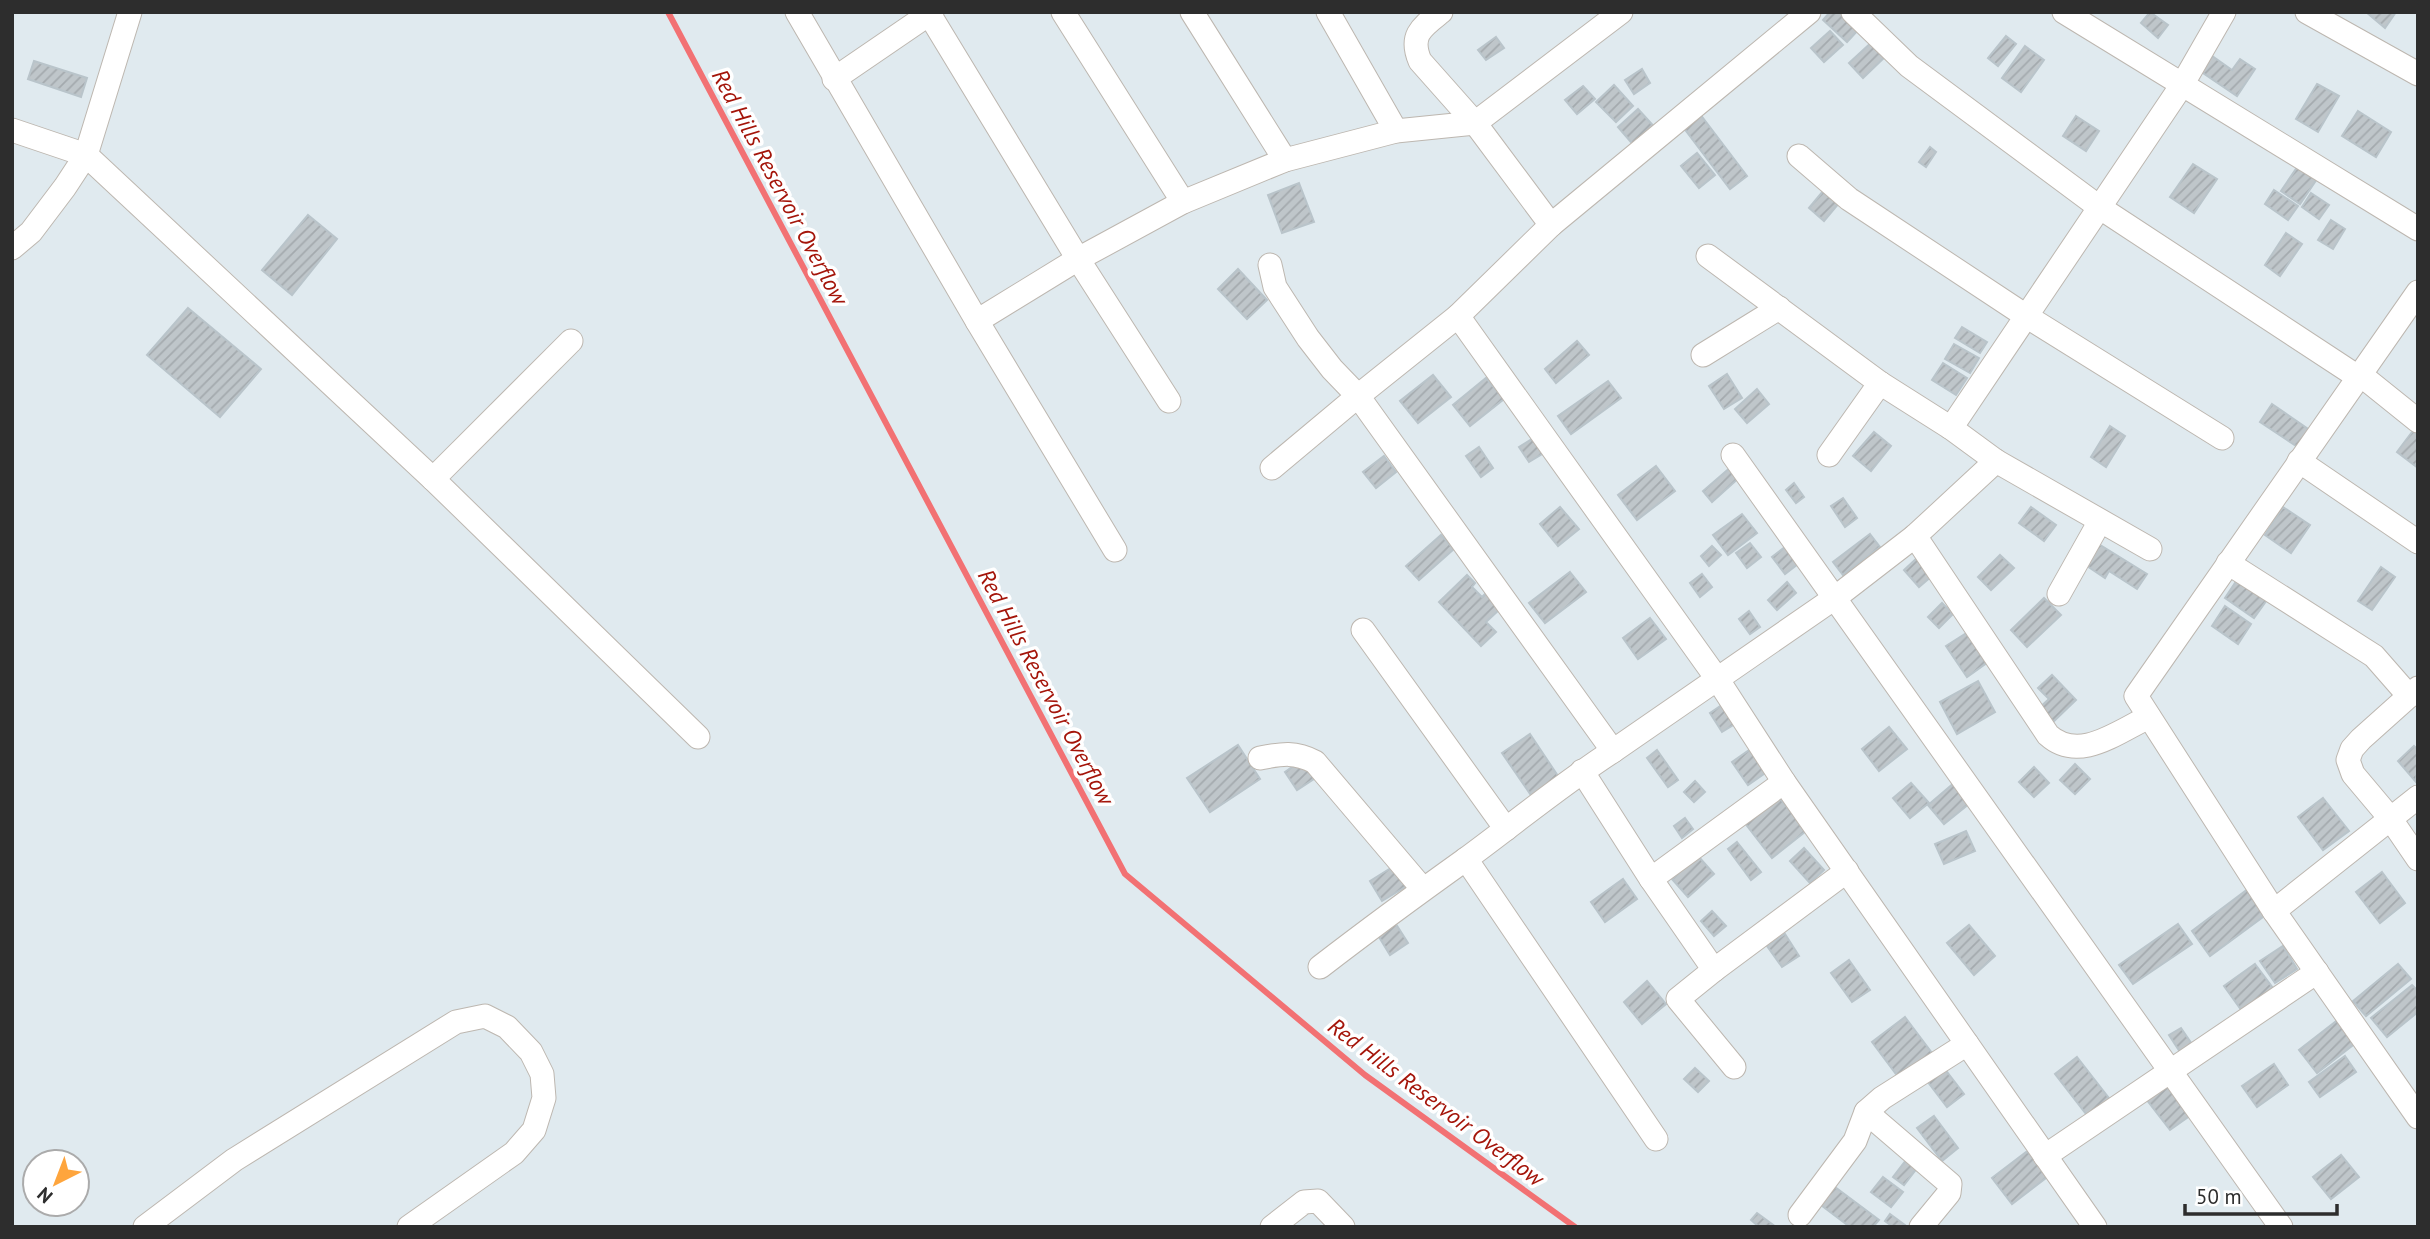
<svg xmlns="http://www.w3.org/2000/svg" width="2430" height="1239" font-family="'PT Sans',sans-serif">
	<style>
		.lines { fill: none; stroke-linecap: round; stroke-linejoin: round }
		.stream { stroke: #f27173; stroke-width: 6 }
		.building { fill: url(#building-hatch); stroke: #b9c4ca; stroke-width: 2 }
		.minor-casing { stroke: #bdb7b0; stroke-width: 25 }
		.minor { stroke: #fff; stroke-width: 23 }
		.labels { text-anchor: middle; stroke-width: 7; stroke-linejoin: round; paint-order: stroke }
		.water-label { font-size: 23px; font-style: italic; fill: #a4150a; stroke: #fff }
	</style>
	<defs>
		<pattern id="building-hatch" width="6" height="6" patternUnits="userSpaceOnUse" patternTransform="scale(1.75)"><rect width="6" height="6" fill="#bfc6ca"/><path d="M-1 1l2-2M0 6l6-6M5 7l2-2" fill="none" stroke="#a4aaae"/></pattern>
	</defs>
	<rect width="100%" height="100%" fill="#e0eaef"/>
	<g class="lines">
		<polyline class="stream" points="668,12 1125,874 1365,1075 1575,1227"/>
	</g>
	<g class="building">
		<polygon points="1830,12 1840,12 1859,29 1847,42 1823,20"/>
		<polygon points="2150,12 2168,25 2158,38 2141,23"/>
		<polygon points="2366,12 2396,12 2385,28"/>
		<polygon points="1830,31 1843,45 1824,62 1811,48"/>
		<polygon points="2006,36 2016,44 1998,66 1988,58"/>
		<polygon points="1496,37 1504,48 1486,60 1478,50"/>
		<polygon points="1873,41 1886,56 1863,78 1849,63"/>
		<polygon points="2025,46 2044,60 2021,92 2002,78"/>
		<polygon points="2208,53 2232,70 2240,59 2255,69 2237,96 2197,69"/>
		<polygon points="34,61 87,78 81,97 28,79"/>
		<polygon points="1642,69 1650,83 1634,94 1625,80"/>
		<polygon points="2317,84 2339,96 2318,132 2296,119"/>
		<polygon points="1614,85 1633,106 1616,122 1596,102"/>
		<polygon points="1583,86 1595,99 1577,114 1565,100"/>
		<polygon points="1638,109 1658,131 1637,149 1618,127"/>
		<polygon points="2358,111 2391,132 2376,157 2342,136"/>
		<polygon points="1700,114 1747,176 1730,189 1683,127"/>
		<polygon points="2076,116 2099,131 2086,151 2063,136"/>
		<polygon points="1930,147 1936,152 1926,167 1919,162"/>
		<polygon points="1697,153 1715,175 1699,188 1681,166"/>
		<polygon points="2300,163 2319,176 2300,204 2281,191"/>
		<polygon points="2193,164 2217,179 2194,213 2170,197"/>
		<polygon points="1299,183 1314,222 1282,233 1268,195"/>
		<polygon points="1824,190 1839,203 1824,221 1809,208"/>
		<polygon points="2274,190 2298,206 2288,220 2265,204"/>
		<polygon points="2311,193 2329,205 2319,219 2302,207"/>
		<polygon points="308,215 337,239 292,295 262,270"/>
		<polygon points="2331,220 2345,229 2333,249 2318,240"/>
		<polygon points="2286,233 2302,244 2280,276 2265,265"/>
		<polygon points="1238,269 1267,300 1247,319 1218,289"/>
		<polygon points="188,308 261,369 220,417 147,355"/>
		<polygon points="1962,327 1987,342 1980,353 1955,338"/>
		<polygon points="1577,341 1589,355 1556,383 1545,369"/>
		<polygon points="1954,344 1979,358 1970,373 1945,359"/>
		<polygon points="1943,363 1967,378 1956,395 1932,380"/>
		<polygon points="1727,374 1742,398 1724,409 1709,386"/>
		<polygon points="1433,375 1451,397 1418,423 1400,401"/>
		<polygon points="1486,378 1504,399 1470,426 1453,405"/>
		<polygon points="1608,381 1621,398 1571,434 1558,416"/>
		<polygon points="1757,389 1769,404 1747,423 1735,409"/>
		<polygon points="2272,404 2314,433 2302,450 2260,422"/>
		<polygon points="2110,426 2125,436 2106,467 2091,457"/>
		<polygon points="2415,428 2418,430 2418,468 2397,452"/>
		<polygon points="1874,432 1891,446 1871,471 1853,456"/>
		<polygon points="1540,434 1549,450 1529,462 1519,447"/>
		<polygon points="1479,447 1493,468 1481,477 1466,456"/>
		<polygon points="1384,456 1396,472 1376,488 1363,472"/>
		<polygon points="1656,466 1675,491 1637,520 1618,495"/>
		<polygon points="1731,467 1740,477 1712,502 1703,491"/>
		<polygon points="1794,483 1804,497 1796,503 1786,490"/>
		<polygon points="1843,498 1857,518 1845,527 1831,506"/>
		<polygon points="1560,507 1579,529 1558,546 1540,524"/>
		<polygon points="2031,507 2056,525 2044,541 2019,523"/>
		<polygon points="2283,507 2310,525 2291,553 2265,535"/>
		<polygon points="1742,514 1757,533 1728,555 1713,535"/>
		<polygon points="1870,534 1880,547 1843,575 1833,562"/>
		<polygon points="1441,535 1454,549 1419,580 1406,566"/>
		<polygon points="1750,543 1761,557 1747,568 1736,553"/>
		<polygon points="2097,543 2147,574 2137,589 2109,571 2105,578 2084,564"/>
		<polygon points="1712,546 1721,555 1709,566 1701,556"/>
		<polygon points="1785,547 1798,564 1785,574 1772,557"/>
		<polygon points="2000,555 2014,568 1991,590 1978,577"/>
		<polygon points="1917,558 1932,576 1919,587 1904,570"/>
		<polygon points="2381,567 2395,577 2372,610 2358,601"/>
		<polygon points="1570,572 1586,592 1545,623 1529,603"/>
		<polygon points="1702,574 1712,587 1700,597 1690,583"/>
		<polygon points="1467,575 1475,583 1472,587 1482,597 1486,593 1499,610 1486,622 1496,632 1481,646 1439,602"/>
		<polygon points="2239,577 2269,597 2254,618 2225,598"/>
		<polygon points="1787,582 1796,593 1777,610 1768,600"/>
		<polygon points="2044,598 2061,615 2027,647 2011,630"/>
		<polygon points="1942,603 1953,614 1939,628 1928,617"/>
		<polygon points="2225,606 2251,624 2238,644 2212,626"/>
		<polygon points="1749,611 1760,627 1750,634 1739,619"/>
		<polygon points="1650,618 1666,639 1638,659 1623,638"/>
		<polygon points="1971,630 1991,660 1967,677 1946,646"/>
		<polygon points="2052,675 2076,700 2053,722 2039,708 2049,699 2038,688"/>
		<polygon points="1978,681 1995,712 1957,734 1940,702"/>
		<polygon points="1722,705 1735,724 1722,732 1710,713"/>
		<polygon points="1889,727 1907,749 1879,771 1862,749"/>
		<polygon points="1530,734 1562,782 1535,801 1502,753"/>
		<polygon points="1238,745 1260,779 1210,812 1187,778"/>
		<polygon points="1755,746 1771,769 1748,785 1732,762"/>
		<polygon points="2414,746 2418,750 2416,782 2398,761"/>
		<polygon points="1657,750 1678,780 1668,787 1647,758"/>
		<polygon points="1302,760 1314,779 1297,790 1285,772"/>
		<polygon points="2075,764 2090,779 2075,794 2060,780"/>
		<polygon points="2034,767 2049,783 2034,797 2019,782"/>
		<polygon points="1695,781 1705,792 1694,802 1684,792"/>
		<polygon points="1911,783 1929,803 1910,818 1893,798"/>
		<polygon points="1954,783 1970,803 1944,824 1928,805"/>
		<polygon points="1778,796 1806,831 1772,858 1744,822"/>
		<polygon points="2323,798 2349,831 2323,850 2298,817"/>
		<polygon points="1685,818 1693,829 1682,838 1674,826"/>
		<polygon points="1966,831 1975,851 1944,864 1935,844"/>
		<polygon points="1737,842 1761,872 1751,880 1728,849"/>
		<polygon points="1804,848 1824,870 1810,883 1790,861"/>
		<polygon points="1698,856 1714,874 1688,897 1672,879"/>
		<polygon points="1394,866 1407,886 1382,901 1370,881"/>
		<polygon points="2382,872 2405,903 2380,923 2356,892"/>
		<polygon points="1623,879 1637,899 1605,922 1591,902"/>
		<polygon points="2248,889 2267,914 2210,956 2192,931"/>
		<polygon points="1712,911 1726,926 1714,936 1701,921"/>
		<polygon points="1394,921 1408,943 1390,955 1376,932"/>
		<polygon points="2178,924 2192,944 2133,984 2119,965"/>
		<polygon points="1969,925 1995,956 1974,975 1947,943"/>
		<polygon points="1785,934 1799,956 1782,967 1767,946"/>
		<polygon points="2283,946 2297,969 2275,983 2260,961"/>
		<polygon points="1849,960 1870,990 1852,1002 1831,973"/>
		<polygon points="2255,964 2273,988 2242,1011 2224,986"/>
		<polygon points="2398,964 2411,979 2366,1016 2353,1001"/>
		<polygon points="1647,981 1666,1004 1642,1024 1624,1002"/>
		<polygon points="2412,985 2418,991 2418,1012 2387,1037 2371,1018"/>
		<polygon points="1905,1017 1932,1053 1899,1078 1872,1042"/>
		<polygon points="2339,1019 2357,1042 2317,1073 2299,1050"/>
		<polygon points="2181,1028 2196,1050 2184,1058 2169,1035"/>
		<polygon points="2345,1056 2356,1072 2320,1097 2309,1082"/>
		<polygon points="2077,1057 2112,1102 2090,1119 2055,1074"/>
		<polygon points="1941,1064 1964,1094 1947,1107 1924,1077"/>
		<polygon points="2274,1064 2288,1085 2257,1107 2242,1086"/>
		<polygon points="1695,1068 1709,1081 1698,1092 1684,1079"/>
		<polygon points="2167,1083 2191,1115 2170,1130 2146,1099"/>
		<polygon points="1934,1116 1958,1148 1942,1161 1917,1128"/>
		<polygon points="2026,1152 2045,1156 2046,1178 2012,1204 1992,1178"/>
		<polygon points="1910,1155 1921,1163 1904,1185 1893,1177"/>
		<polygon points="2341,1155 2359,1177 2331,1199 2313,1177"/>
		<polygon points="1883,1177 1903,1192 1891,1207 1871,1192"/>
		<polygon points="1831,1184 1879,1220 1873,1227 1850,1227 1817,1202"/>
		<polygon points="1757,1213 1776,1227 1759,1227 1751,1220"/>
		<polygon points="1890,1214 1905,1225 1904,1227 1893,1227 1885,1221"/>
	</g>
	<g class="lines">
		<g class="minor-casing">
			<g id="minor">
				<polyline points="797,12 977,321 1078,259 1183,202 1285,160 1396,131 1475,123 1621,12"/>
				<polyline points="928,12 1078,259 1169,401"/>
				<polyline points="1063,12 1183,202"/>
				<polyline points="1192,12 1285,160"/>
				<polyline points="1328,12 1396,131"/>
				<path d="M1441,12C1422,27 1409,35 1420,61L1475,123L1551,225"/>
				<polyline points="1809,12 1551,225 1458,316 1358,396 1613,751 1836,597 1915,536 1996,461"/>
				<polyline points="1853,12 1909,66 2099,207 2358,377 2367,380 2418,421"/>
				<polyline points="2064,12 2418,229"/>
				<polyline points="2307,12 2418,74"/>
				<polyline points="834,79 932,12"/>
				<polyline points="12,130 86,155 433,479 698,737"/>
				<polyline points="1799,156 1849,199 2026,316 2222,438"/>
				<polyline points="12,248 31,232 65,187 86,155 130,12"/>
				<polyline points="1708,256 1880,383 1951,428 1996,461 2150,549"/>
				<polyline points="1270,265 1275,287 1308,338 1332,369 1358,396 1272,468"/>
				<polyline points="2418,292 2136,696 2274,911 2418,1117"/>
				<polyline points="1458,316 1718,680 1784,782 2095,1227"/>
				<polyline points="977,321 1115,550"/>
				<polyline points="1703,355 1779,308"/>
				<polyline points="1951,428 2182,85 2224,12"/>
				<polyline points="1733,455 2281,1227"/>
				<polyline points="1829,455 1880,383"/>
				<polyline points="2299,461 2418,542"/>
				<polyline points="433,479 571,341"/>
				<path d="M1915,536L2048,735C2079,763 2117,732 2149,717"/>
				<polyline points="2228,563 2374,656 2409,696"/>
				<polyline points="2059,594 2100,521"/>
				<polyline points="1363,630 1506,829"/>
				<polyline points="2418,688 2361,739 2352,749 2348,760 2353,774 2390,818 2418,859"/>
				<path d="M1260,758C1281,754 1295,751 1315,762L1422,888"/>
				<polyline points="1582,771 1651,879 1714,970 1847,871"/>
				<polyline points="1466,859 1656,1139"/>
				<polyline points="1651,879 1784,782"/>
				<polyline points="2274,911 2418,797"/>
				<path d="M1320,967C1368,930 1417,894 1466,859C1515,823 1562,784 1613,751"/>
				<polyline points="1714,970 1678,999 1734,1067"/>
				<polyline points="1866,1112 1950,1184 1949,1193 1921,1227"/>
				<polyline points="2045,1156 2317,972"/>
				<polyline points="1800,1215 1855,1141 1866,1112 1882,1098 1967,1044"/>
				<polyline points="145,1227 234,1160 456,1022 485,1016 507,1027 531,1052 542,1074 544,1098 534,1130 514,1153 409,1227"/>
				<polyline points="1272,1227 1304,1202 1318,1201 1343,1227"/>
			</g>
		</g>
		<use href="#minor" class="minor"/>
	</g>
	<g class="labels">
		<g class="water-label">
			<text transform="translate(780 187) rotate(62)" y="8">Red Hills Reservoir Overflow</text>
			<text transform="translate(1046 687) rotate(62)" y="8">Red Hills Reservoir Overflow</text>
			<text transform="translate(1436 1102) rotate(37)" y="8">Red Hills Reservoir Overflow</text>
		</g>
	</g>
	<rect width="2430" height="1239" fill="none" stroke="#2d2d2d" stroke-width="28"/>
	<g transform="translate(56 1183) rotate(222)"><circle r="33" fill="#ffffff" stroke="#ababab" stroke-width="2"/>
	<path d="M0-5L12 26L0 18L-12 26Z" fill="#fea53d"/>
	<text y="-10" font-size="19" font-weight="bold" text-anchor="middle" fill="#2d2d2d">N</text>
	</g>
	<path d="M2185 1204v10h152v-10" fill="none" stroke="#2d2d2d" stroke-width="3.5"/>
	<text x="2196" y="1204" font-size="21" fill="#2d2d2d" stroke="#ffffff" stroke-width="5" paint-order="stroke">50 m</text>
</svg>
